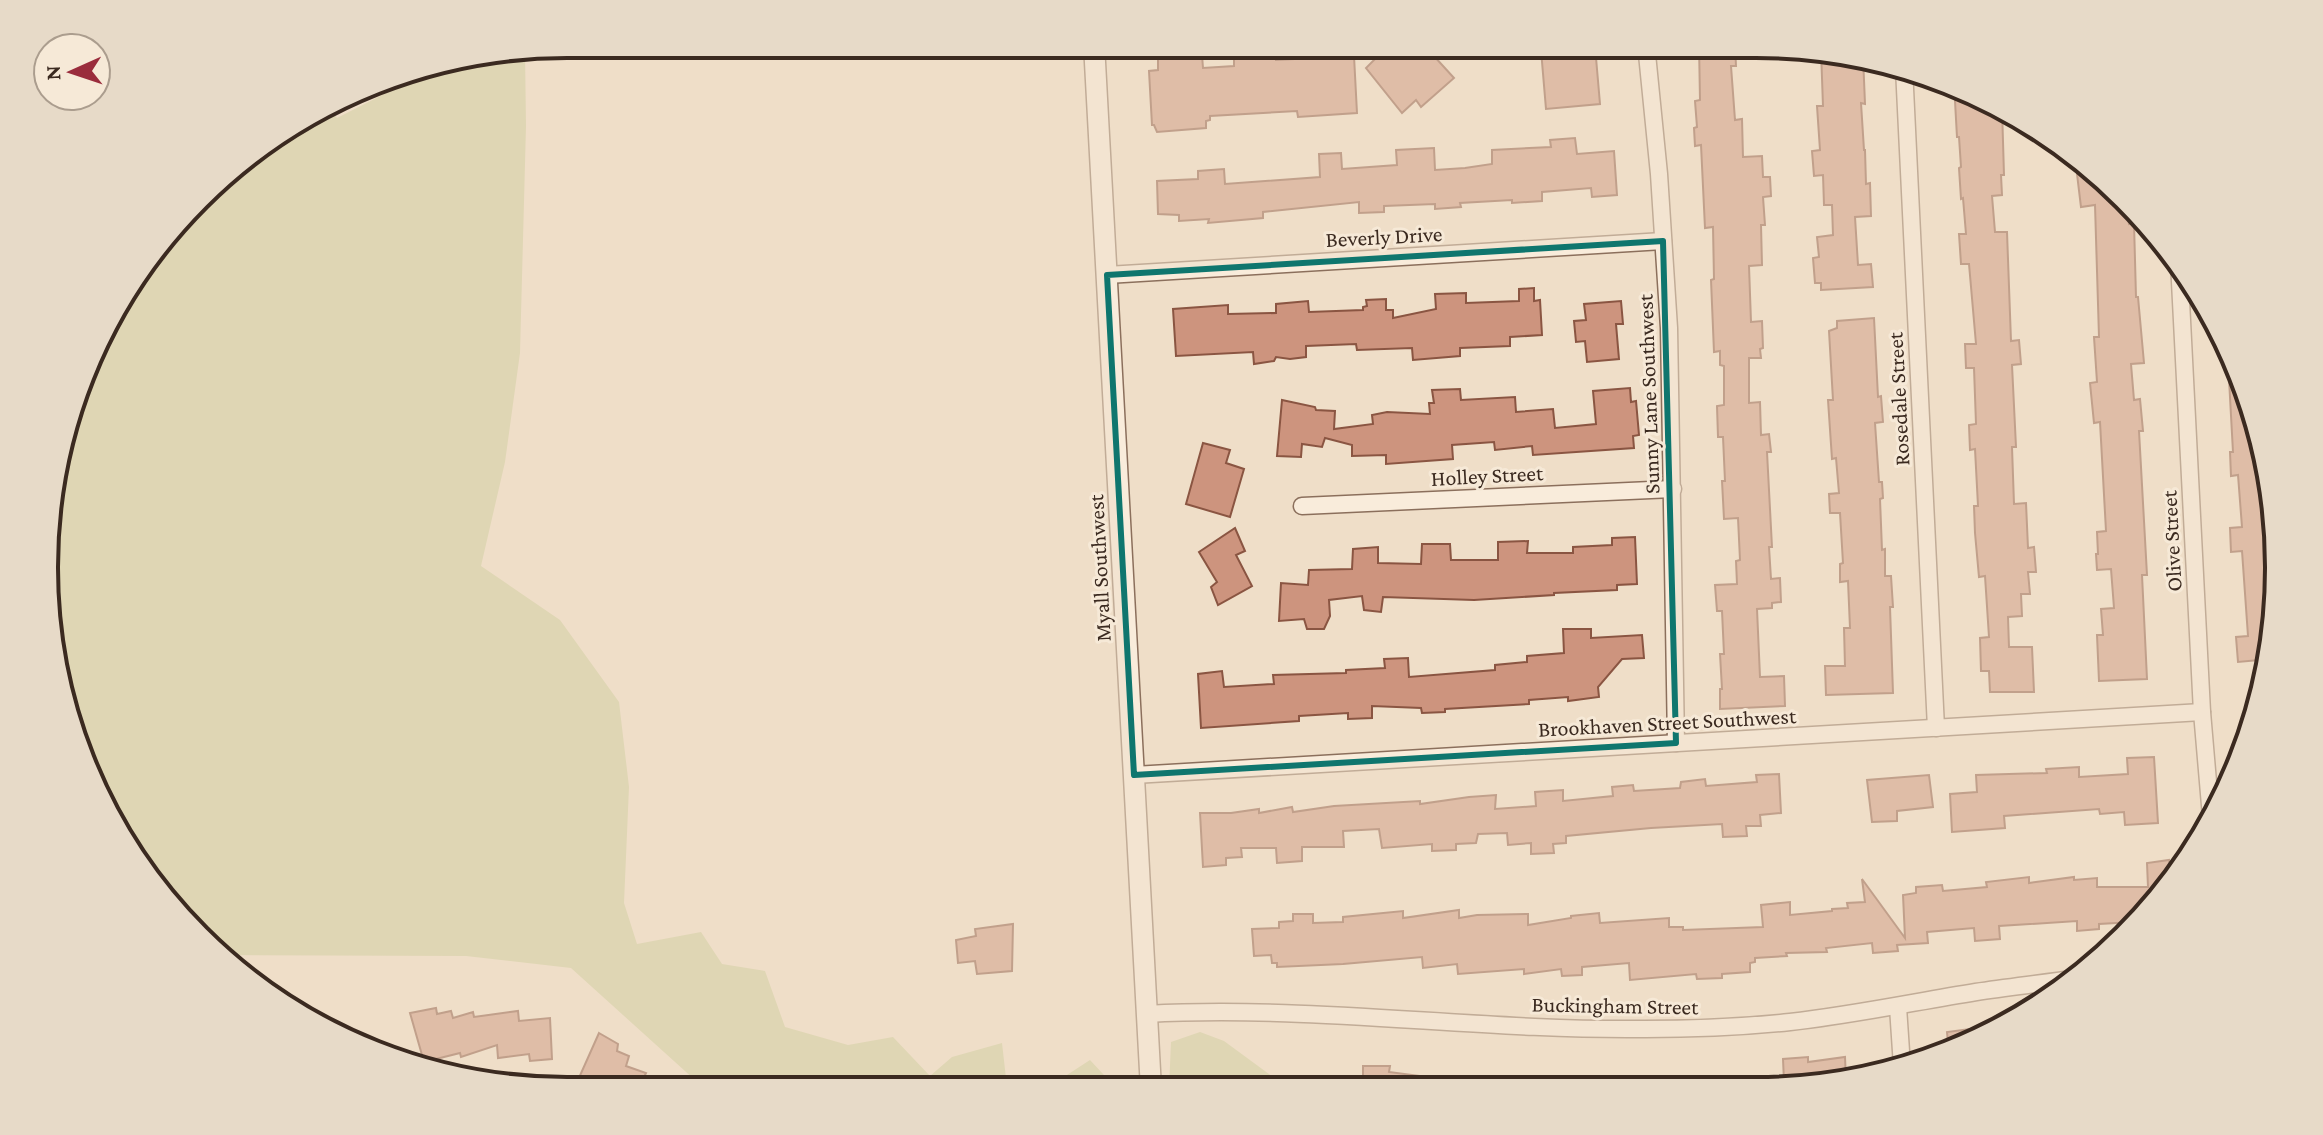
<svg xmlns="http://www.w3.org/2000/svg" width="2323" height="1135" font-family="'Crimson Pro',serif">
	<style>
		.green { fill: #cdcc9b }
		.building { fill: #cd947e; stroke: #8a5542; stroke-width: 2 }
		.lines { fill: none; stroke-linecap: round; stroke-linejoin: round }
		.minor-casing { stroke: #8b6f5c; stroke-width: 19 }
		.tertiary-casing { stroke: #8b6f5c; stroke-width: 23 }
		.minor { stroke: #f9ecdb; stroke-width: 16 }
		.tertiary { stroke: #f9ecdb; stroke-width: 20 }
		.marked { fill: none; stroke: #0f766e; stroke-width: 6; stroke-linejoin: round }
		.labels { text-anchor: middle; stroke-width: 6; stroke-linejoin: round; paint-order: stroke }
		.street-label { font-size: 22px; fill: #3b2a20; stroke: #f6e9d7 }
		.rim { fill: none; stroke: #3b2a20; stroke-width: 4 }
	</style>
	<rect width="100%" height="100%" fill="#efdec8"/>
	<g class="green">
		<polygon points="525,51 526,126 520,353 505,462 481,566 560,620 619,702 629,787 624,903 637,944 701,932 722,964 765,971 785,1027 848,1045 893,1037 930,1076 952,1057 1002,1043 1007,1087 1050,1086 1090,1060 1117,1089 866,1090 786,1080 740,1090 706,1090 571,968 466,956 217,955 98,799 49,636 54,465 132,277 248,152 330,109 337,118 396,88 399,72"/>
		<polygon points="1200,1032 1224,1041 1288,1088 1169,1089 1171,1042"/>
	</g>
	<g class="building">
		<polygon points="1390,44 1423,44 1454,78 1421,107 1416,100 1402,113 1366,68"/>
		<polygon points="1699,44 1735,44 1736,66 1731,66 1735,120 1742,119 1743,157 1762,156 1763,177 1770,177 1771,196 1763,197 1765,225 1761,225 1762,265 1749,266 1751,322 1762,321 1763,348 1760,349 1761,358 1749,358 1749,403 1760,402 1761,435 1769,434 1771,452 1767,452 1772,547 1769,547 1771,579 1780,578 1781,602 1772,603 1772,608 1757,609 1760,677 1784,676 1785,706 1720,709 1720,689 1722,689 1720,654 1724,654 1722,611 1717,611 1715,585 1737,584 1736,561 1740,560 1738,518 1724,519 1722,481 1725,481 1723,437 1718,437 1717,406 1724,405 1724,366 1720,365 1720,351 1714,352 1711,280 1714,279 1713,227 1705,228 1701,145 1695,146 1694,128 1697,127 1695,101 1700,100"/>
		<polygon points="1595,46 1600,104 1546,109 1541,50"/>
		<polygon points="1821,50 1863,56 1865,104 1861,103 1864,150 1865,150 1866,184 1870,183 1871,216 1855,217 1858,265 1871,264 1873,287 1821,290 1821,283 1815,283 1813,258 1819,257 1817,237 1833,235 1832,205 1824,205 1823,175 1814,176 1812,151 1820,150 1817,106 1823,106"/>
		<polygon points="1276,51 1276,60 1354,56 1357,113 1298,117 1297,111 1210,116 1210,120 1206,121 1206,128 1157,132 1154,125 1152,125 1149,71 1158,70 1158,58 1202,55 1203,68 1234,66 1234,55"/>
		<polygon points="1954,83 2002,108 2004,175 2001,175 2002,195 1992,196 1995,232 2007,232 2011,341 2019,340 2021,364 2012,365 2016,447 2012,447 2014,504 2026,503 2028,548 2034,547 2036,572 2028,572 2030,594 2021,594 2022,616 2008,617 2009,647 2032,647 2034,692 1990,692 1989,671 1981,671 1980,638 1989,637 1985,576 1979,577 1975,533 1974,506 1978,506 1975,449 1970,450 1969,425 1976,424 1974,368 1966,368 1965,344 1976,344 1969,264 1961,264 1959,234 1966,234 1963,198 1961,199 1959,168 1961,167 1959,137 1957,137"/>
		<polygon points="1575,138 1577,154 1614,151 1617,195 1592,197 1591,188 1542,192 1542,201 1512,203 1512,200 1460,203 1461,207 1435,209 1435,204 1384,206 1384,212 1359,213 1359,202 1263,212 1263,218 1208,223 1209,219 1179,221 1179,215 1158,214 1157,181 1198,179 1198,171 1224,169 1225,184 1320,177 1319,154 1341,153 1342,169 1397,165 1396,150 1434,148 1435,170 1465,168 1492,164 1492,150 1551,147 1550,140"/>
		<polygon points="2095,172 2126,198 2129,224 2134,223 2136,297 2138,297 2144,363 2131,364 2134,400 2140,399 2143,431 2139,431 2147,575 2142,575 2147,679 2099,681 2097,635 2103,635 2101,609 2114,608 2111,569 2097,570 2096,554 2098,554 2097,532 2106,531 2100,422 2094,423 2090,383 2097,382 2094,337 2099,337 2095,205 2081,207 2077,174"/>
		<polygon points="1534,288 1534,301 1540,300 1542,335 1510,337 1510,346 1460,348 1460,356 1413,360 1412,348 1357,350 1356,344 1306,346 1306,357 1290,359 1276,357 1274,361 1254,364 1253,352 1176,356 1173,309 1228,305 1228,314 1276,313 1276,304 1308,301 1309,312 1363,310 1363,307 1367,306 1366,300 1386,299 1386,310 1393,310 1393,318 1436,309 1435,294 1466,293 1466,303 1519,301 1519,289"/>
		<polygon points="1621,301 1623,324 1616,324 1619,359 1587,362 1585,341 1576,342 1574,321 1586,320 1584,304"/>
		<polygon points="1874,318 1878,397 1881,396 1883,422 1875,423 1879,482 1882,482 1883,498 1880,499 1882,550 1885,549 1885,576 1891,576 1893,607 1890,607 1893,693 1826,695 1825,666 1845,666 1844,628 1850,628 1848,581 1840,582 1840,564 1843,563 1840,513 1830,513 1829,494 1839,493 1836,458 1832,459 1828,400 1833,400 1829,331 1837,328 1837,321"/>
		<polygon points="2242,378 2269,466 2279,568 2270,659 2238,662 2236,637 2248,636 2242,551 2231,552 2230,528 2242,527 2238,475 2231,476 2230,452 2233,452 2229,379"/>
		<polygon points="1630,388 1631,402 1636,401 1639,435 1633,436 1634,448 1533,455 1532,446 1495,450 1494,442 1452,445 1453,459 1386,464 1386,455 1352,456 1352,445 1325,438 1322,447 1302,444 1301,457 1277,456 1282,400 1315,407 1316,410 1335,411 1334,429 1373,424 1372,415 1387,412 1430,414 1429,403 1434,403 1432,390 1460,389 1461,400 1515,397 1516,412 1553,409 1555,428 1596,424 1593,391"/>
		<polygon points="1203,443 1230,450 1226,463 1244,469 1230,517 1186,504"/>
		<polygon points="1235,528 1245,551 1236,555 1252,586 1218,605 1211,587 1217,582 1199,552"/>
		<polygon points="1635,537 1637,584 1617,585 1617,590 1554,593 1554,595 1474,600 1383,597 1381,612 1364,610 1362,596 1329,600 1330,616 1324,629 1307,629 1304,619 1279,621 1281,583 1308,585 1309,570 1352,569 1353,549 1378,547 1378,563 1421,564 1422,544 1450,544 1451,560 1498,560 1498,542 1528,541 1527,553 1573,553 1573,547 1612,545 1612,538"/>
		<polygon points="1563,629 1591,629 1591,638 1642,635 1644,658 1622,659 1598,687 1599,697 1568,701 1568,697 1529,700 1529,704 1445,709 1445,712 1422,713 1421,708 1372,706 1372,718 1348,719 1348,713 1299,716 1299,721 1201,728 1198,674 1222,671 1224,687 1274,684 1273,675 1346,673 1346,670 1385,668 1384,659 1408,658 1409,677 1495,670 1495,665 1527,662 1527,656 1564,653"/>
		<polygon points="2154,757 2158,823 2125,825 2124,812 2100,814 2099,809 2004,816 2005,828 1952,832 1950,794 1977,792 1976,775 2047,773 2046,769 2079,767 2079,777 2128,774 2127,758"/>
		<polygon points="1779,774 1781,813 1760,815 1761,826 1746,826 1747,836 1723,837 1722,824 1651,828 1566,836 1566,843 1553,844 1554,853 1531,854 1531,843 1508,845 1507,833 1478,834 1476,843 1456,844 1456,850 1432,851 1432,844 1382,848 1379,829 1343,831 1344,847 1302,847 1302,861 1277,863 1276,848 1241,848 1242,857 1226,858 1226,865 1203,867 1200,813 1231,813 1259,809 1259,813 1292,807 1293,812 1334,806 1420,801 1420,804 1469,797 1496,795 1495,809 1536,806 1535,792 1563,790 1563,801 1613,796 1612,787 1633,785 1634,791 1680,788 1681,782 1705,779 1706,786 1757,782 1756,775"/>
		<polygon points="1929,775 1933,807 1897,811 1897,821 1872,822 1867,780"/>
		<polygon points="2169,860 2171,886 2134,922 2099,924 2099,929 2077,931 2077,921 1999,926 2000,939 1975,941 1974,928 1927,932 1928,943 1897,945 1898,951 1873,953 1872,943 1826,948 1827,952 1786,953 1787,956 1755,958 1755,962 1750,963 1750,972 1722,974 1722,978 1697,979 1696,974 1630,980 1629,963 1582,967 1582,975 1562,976 1561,969 1524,974 1524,969 1458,974 1457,964 1423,968 1422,957 1343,964 1277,967 1277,963 1272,963 1271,955 1254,956 1252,929 1279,928 1279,922 1293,921 1293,914 1313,914 1313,923 1343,922 1343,917 1403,911 1403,918 1459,910 1459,918 1477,915 1528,914 1528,925 1571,918 1571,916 1599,913 1600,923 1669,918 1669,927 1683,927 1683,930 1763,927 1761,905 1790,902 1790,915 1832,911 1832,909 1848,908 1847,903 1865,902 1862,879 1905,938 1903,895 1916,893 1916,887 1942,885 1943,891 1987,887 1986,882 2029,877 2029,883 2074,877 2074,880 2097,878 2097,887 2148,887 2147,863"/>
		<polygon points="1013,924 1012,971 977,974 975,961 958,963 956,940 976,936 975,929"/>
		<polygon points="436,1008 437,1014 451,1011 453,1018 473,1012 474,1017 518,1011 519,1021 550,1018 552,1059 530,1061 529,1054 498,1058 497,1045 461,1057 460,1053 424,1062 410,1013"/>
		<polygon points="2000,1025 1956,1051 1949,1053 1947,1032"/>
		<polygon points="599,1033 618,1044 617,1051 629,1056 626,1066 646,1073 637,1091 601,1091 578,1080"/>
		<polygon points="1808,1057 1808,1062 1845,1057 1846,1081 1824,1086 1804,1087 1804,1082 1784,1082 1783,1059"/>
		<polygon points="1363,1066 1390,1066 1389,1072 1434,1078 1434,1088 1363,1088"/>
	</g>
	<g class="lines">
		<g class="minor-casing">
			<g id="minor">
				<polyline points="1646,44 1659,174 1669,328 1676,743"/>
				<polyline points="1904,68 1936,728"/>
				<polyline points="2179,262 2202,712 2211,817"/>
				<polyline points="1107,275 1663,241"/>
				<polyline points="1302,506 1673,489"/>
				<polyline points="1134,775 2202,712"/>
				<polyline points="1898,1007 1902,1066"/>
				<path d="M1147,1014C1313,1005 1479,1031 1645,1029C1693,1029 1742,1027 1790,1022C1853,1015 1914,1002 1976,992C2010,987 2045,983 2079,978"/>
			</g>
		</g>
		<g class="tertiary-casing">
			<polyline id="tertiary" points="1094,44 1151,1089"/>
		</g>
		<use href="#minor" class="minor"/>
		<use href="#tertiary" class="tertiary"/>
	</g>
	<path d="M0 0H2323V1135H0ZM1663,241L1676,743L1134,775L1107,275Z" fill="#efdec8" fill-opacity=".55" fill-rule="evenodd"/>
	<path class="marked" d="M1663,241L1676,743L1134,775L1107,275Z"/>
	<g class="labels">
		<g class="street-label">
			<text transform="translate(1384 236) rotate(-3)" y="8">Beverly Drive</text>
			<text transform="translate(1648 394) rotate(-92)" y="8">Sunny Lane Southwest</text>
			<text transform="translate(1898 399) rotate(-93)" y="8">Rosedale Street</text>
			<text transform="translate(1487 475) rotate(-3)" y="8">Holley Street</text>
			<text transform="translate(2171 541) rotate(-93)" y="8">Olive Street</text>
			<text transform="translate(1099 568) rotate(-93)" y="8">Myall Southwest</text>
			<text transform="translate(1667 722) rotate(-3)" y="8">Brookhaven Street Southwest</text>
			<text transform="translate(1615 1005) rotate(1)" y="8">Buckingham Street</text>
		</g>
	</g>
	<path d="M0 0H2323V1135H0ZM567 58H1756A509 509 0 0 1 2265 567V568A509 509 0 0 1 1756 1077H567A509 509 0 0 1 58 568V567A509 509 0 0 1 567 58Z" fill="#e7dac8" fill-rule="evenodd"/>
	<path class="rim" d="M567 58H1756A509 509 0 0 1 2265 567V568A509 509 0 0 1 1756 1077H567A509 509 0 0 1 58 568V567A509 509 0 0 1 567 58Z"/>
	<g transform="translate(72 72) rotate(267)"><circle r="38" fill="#f6e9d7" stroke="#ab9d8e" stroke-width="2"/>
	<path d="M0-6L14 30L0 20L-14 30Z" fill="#9a2c3c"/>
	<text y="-12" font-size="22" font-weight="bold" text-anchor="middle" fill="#3b2a20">N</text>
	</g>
</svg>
